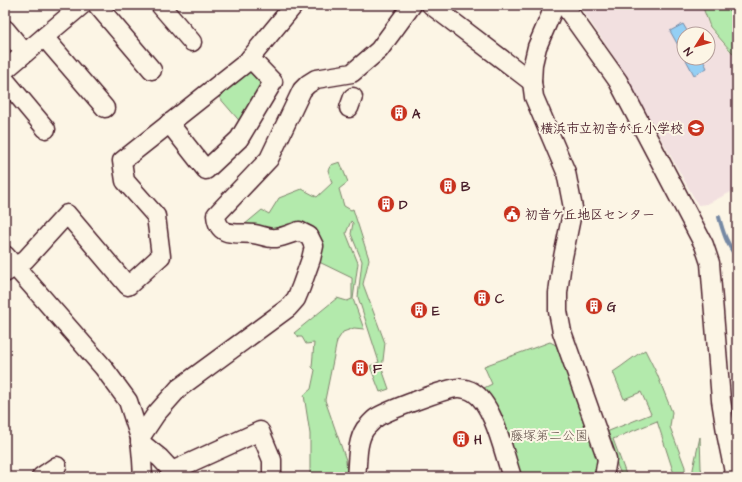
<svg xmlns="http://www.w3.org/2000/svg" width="742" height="482" font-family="'Architects Daughter','Klee One',sans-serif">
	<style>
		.built { fill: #f2e0e0; fill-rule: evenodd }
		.green { fill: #b3eaac; stroke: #7e846c }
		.water { fill: #94cff4; stroke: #7689a4 }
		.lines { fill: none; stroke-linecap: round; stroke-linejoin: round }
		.stream { stroke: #7689a4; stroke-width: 4 }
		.minor-casing { stroke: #4a1f2b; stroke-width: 21 }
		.minor { stroke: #fcf5e5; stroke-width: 18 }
		.labels { text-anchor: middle; stroke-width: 4; stroke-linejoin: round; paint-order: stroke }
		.poi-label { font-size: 13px; font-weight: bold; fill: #4a1f2b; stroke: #fcf5e5; text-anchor: start }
		.park-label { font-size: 13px; fill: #64524b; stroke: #fcf5e5 }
	</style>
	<rect width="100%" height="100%" fill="#fcf5e5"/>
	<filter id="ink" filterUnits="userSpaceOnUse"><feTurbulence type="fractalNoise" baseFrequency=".025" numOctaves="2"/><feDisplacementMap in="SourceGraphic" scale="8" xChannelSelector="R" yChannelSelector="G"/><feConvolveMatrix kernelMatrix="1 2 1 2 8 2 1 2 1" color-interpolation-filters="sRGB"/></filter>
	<g filter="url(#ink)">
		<path class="built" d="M579,5H702L709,28L737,59V189L707,204L698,205L621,67ZM684,34H708V58H684Z"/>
		<g class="green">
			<polygon points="702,5 728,5 737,11 737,58 710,27"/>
			<polygon points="253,72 262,80 261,87 243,125 218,96 242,73"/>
			<polygon points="340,162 348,182 339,189 344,206 351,210 353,209 369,259 363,284 385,343 382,369 389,389 380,392 370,366 379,362 358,297 362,261 351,234 353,223 351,221 346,233 358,263 353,299 364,329 354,328 343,332 337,341 325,400 346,460 347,477 310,477 310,434 304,395 311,389 315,370 312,367 314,343 306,344 302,337 299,337 294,333 337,298 347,301 352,299 352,278 315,260 317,248 281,233 244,225 262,210 269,214 279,198 302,189 317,197 332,183 328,170 331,165"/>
			<polygon points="550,342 556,345 597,449 598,461 597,477 522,477 500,413 482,389 492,384 484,366"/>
			<path d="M645,350L657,374L672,412L670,427L685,467V477H675L657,421L613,439L627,477H622L604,433L651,414L641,392L624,399L613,372C624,365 634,356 645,350Z"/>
			<polygon points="700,437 701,468 703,477 693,477 693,469"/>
		</g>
		<g class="water">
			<polygon points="683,24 689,34 684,34 684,56 670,31"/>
			<polygon points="685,58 702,58 707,68 694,75"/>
		</g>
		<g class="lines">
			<path class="stream" d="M719,217C723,232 727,245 737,257"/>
			<g class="minor-casing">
				<g id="minor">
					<polyline points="97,5 152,70"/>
					<polyline points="160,5 192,42"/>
					<polyline points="431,5 532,82"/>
					<polyline points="555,5 537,47 533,64 532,82 534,97 566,172 573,208 562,262 558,293 558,311 562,332 607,459 604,477"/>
					<polyline points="564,5 618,81 704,245 710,263 721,400 727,438 735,477"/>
					<polyline points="5,29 25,53"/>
					<polyline points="44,37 105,108"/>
					<polyline points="5,70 82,5"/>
					<polyline points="5,80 46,129"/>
					<polyline points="349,108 353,97"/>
					<polyline points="169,123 206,170 239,139 273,82 250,58"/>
					<polyline points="5,255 103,367 128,401 140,438 142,460 143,477"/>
					<polyline points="5,273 25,260 67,214 128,286 161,256 156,216 125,181 122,161 247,62 294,5"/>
					<path d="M140,438L156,414L179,388L288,308L296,299L301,287L311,259L314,246L309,236L299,231C292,233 284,237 276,238C269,239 261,235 254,234C238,232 218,239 216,215L269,159L302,90L308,84L316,79L352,73L379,50L412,5"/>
					<polyline points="140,442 160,458 172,471 170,477"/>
					<polyline points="172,471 260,431 272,460 272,477"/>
					<polyline points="41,477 57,466"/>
					<path d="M356,477C358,462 356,443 365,429C368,426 372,421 376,418C384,412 449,387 459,388C463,388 470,390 473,392C494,404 504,455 512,477"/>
				</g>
			</g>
			<use href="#minor" class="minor"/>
		</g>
	</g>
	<defs>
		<g id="building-disc" transform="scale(0.9)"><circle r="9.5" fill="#c8321e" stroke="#fcf5e5"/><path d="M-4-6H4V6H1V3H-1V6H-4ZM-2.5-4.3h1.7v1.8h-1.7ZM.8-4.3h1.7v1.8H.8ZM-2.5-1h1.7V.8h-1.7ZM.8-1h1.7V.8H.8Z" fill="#fff"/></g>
		<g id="school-disc" transform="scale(0.9)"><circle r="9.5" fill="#c8321e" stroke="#fcf5e5"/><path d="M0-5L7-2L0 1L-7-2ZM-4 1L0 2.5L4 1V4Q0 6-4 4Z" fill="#fff"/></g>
		<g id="civic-disc" transform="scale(0.9)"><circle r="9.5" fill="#c8321e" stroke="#fcf5e5"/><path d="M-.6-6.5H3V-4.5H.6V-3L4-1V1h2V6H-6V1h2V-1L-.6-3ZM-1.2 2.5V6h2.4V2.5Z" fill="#fff"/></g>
	</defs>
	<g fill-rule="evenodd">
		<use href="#building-disc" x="399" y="113"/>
		<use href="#school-disc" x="696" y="128"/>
		<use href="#building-disc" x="448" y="186"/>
		<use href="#building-disc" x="386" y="204"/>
		<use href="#civic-disc" x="512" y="214"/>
		<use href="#building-disc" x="482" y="298"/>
		<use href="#building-disc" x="594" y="306"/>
		<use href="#building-disc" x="419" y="310"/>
		<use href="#building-disc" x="360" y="368"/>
		<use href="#building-disc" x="461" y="439"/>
	</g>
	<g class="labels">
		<g class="poi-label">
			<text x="412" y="118">A</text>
			<text x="683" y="133" text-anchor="end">横浜市立初音が丘小学校</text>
			<text x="461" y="191">B</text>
			<text x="399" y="209">D</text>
			<text x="525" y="219">初音ケ丘地区センター</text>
			<text x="495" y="303">C</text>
			<text x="607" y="311">G</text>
			<text x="432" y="315">E</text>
			<text x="373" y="373">F</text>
			<text x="474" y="444">H</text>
		</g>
		<g class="park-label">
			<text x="549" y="440">藤塚第二公園</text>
		</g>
	</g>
	<rect width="742" height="482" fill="none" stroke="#fcf5e5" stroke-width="20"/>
	<rect x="10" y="10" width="722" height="462" fill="none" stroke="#4a1f2b" stroke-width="1.5" filter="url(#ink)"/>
	<g transform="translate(696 46) rotate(233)"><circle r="19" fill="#fcf5e5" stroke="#b59f9b"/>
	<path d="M0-3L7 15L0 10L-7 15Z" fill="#c8321e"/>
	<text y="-6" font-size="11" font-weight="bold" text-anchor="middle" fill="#4a1f2b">N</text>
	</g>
</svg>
